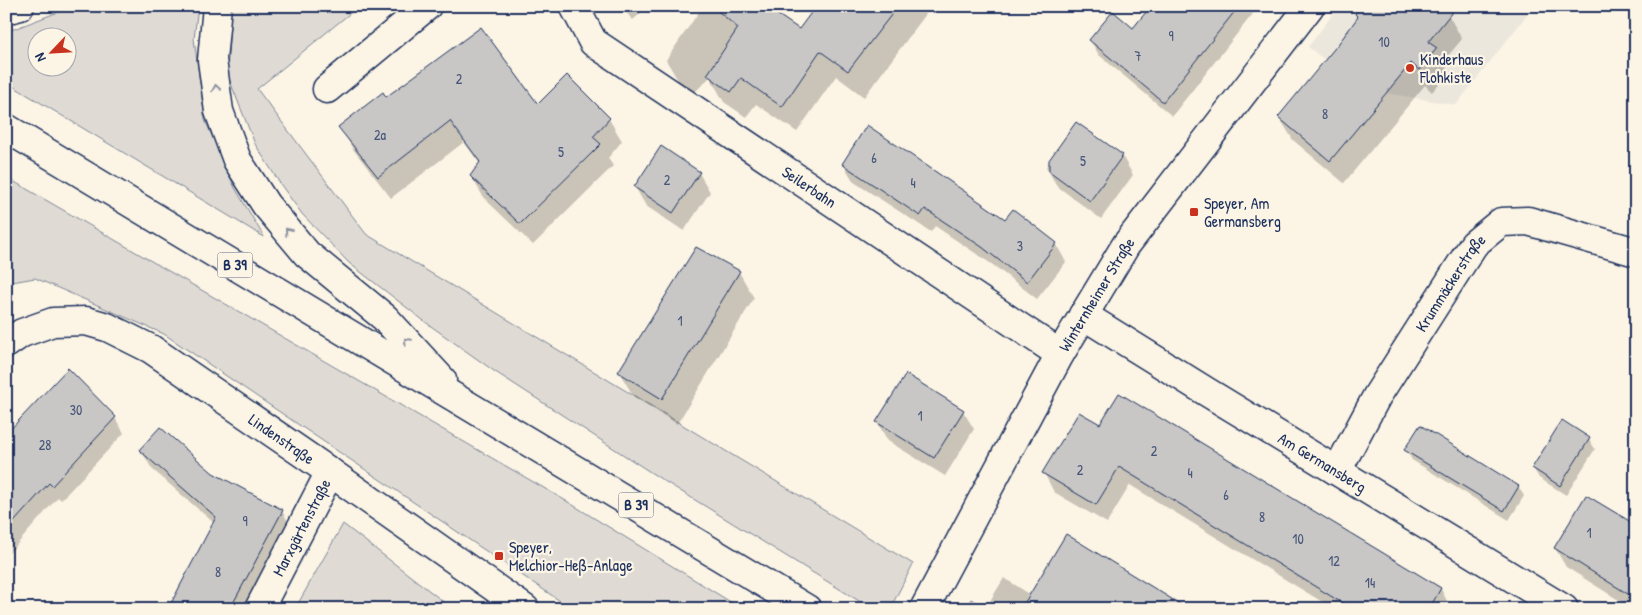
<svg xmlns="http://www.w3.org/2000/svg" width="1642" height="615" font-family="'Patrick Hand',sans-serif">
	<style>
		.built { fill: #ece7dc }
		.green { fill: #dfdbd4; stroke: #7d8599; fill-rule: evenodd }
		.shadow { fill: #0003 }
		.building { fill: #c8c7c6; stroke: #1b2f5e }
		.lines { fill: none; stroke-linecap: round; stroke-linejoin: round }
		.minor-casing { stroke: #1b2f5e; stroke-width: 31 }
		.tertiary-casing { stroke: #1b2f5e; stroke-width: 31 }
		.primary-casing { stroke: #1b2f5e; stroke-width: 31 }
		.minor { stroke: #fcf5e5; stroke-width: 28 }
		.tertiary { stroke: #fcf5e5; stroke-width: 28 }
		.primary { stroke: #fcf5e5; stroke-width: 28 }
		.oneway { stroke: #8c92a2 }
		.poi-dot { fill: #c8321e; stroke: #fcf5e5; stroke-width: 2 }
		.labels { text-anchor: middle; stroke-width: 4.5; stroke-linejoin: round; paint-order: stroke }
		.number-label { font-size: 14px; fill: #465578 }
		.shield { fill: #fcf5e5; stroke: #5e6a86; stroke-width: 1 }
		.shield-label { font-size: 15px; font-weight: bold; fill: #1b2f5e }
		.poi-label { font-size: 16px; fill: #1b2f5e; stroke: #fcf5e5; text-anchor: start }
		.street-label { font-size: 16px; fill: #1b2f5e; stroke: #fcf5e5 }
	</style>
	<rect width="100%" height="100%" fill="#fcf5e5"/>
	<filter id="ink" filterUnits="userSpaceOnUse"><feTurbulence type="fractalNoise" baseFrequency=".02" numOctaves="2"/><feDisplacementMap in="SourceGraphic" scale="10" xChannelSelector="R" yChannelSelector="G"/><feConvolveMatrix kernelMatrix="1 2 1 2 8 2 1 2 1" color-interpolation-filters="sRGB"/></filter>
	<g filter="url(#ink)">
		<polygon class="built" points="1339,6 1534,6 1456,105 1362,89 1308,47"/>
		<g class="green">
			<path d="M74,6H198L194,39L205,120L235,188L264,237L6,82V32ZM38,38H68V68H38Z"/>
			<polygon points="231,6 359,6 257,89 366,234 913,564 890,609 872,609 661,479 494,371 428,324 349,263 302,214 281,185 255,144 227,74"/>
			<polygon points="6,177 568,502 742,609 572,609 164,334 35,278 12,282 6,279"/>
			<polygon points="343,524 453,609 295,609"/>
			<polygon points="971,599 987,609 965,609"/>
		</g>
		<g class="shadow">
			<polygon points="620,6 649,6 633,20"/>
			<polygon points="703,6 763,6 799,31 817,6 932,6 864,97 836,76 797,132 756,104 746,117 724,102 710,77 692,95 682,87 666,60"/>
			<polygon points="1152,6 1259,6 1172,116 1099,55 1090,40 1133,30"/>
			<polygon points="1356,15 1449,16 1462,39 1443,62 1449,72 1432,92 1425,85 1344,183 1293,140 1279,117 1359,19"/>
			<polygon points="386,99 609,119 622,141 608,158 613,166 533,245 484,198 471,176 480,164 464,142 391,198 353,149 340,127"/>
			<polygon points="1076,124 1122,156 1133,175 1101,219 1057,186 1046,167"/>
			<polygon points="661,148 699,173 710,192 684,231 646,206 635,187"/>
			<polygon points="843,164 1056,244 1066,262 1037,299 993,265 935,226 931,232 854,182"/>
			<polygon points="697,248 739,272 754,298 677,424 634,397 619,372"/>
			<polygon points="1119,394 1441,589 1451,609 1334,609 1130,485 1107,523 1054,492 1044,473 1100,426"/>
			<polygon points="963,411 974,429 945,476 888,441 877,422"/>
			<polygon points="115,418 124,433 61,500 58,497 6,557 6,435"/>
			<polygon points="1589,439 1595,449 1566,495 1539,478 1533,468"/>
			<polygon points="141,450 212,474 282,511 293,530 251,609 169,609 214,523 152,469"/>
			<polygon points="1406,450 1518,486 1524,496 1509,520 1412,460"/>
			<polygon points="1636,526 1636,609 1633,609 1566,567 1555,548"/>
			<polygon points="1004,578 1031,595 1168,609 995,609 990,601"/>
		</g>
		<g class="building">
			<polygon points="712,6 765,6 799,29 816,6 898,6 848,71 820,51 782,107 741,78 731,92 707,75 738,28"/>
			<polygon points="1151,6 1239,6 1163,102 1089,40 1113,11 1133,28"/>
			<polygon points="1361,6 1457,6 1428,42 1437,48 1419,70 1411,63 1330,161 1278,117 1339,43 1358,17 1355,14"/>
			<polygon points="481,27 538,104 567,75 610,118 593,137 601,144 520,224 470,176 480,162 450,121 378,177 338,127 383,92 386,97"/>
			<polygon points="1076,122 1123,155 1090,201 1049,171 1049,160"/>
			<polygon points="867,125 1005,219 1013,209 1057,243 1027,282 982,247 925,209 920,216 842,164"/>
			<polygon points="661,146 700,172 673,213 634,187"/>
			<polygon points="696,247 740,271 662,399 618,372"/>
			<polygon points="68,368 116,417 52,486 49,483 6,531 6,434"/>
			<polygon points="906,374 964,410 934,458 876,422"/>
			<polygon points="1119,393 1441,588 1429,609 1352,609 1119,467 1096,505 1042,473 1079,412 1100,424"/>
			<polygon points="1562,420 1590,438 1560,486 1532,468"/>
			<polygon points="1420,425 1519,486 1504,511 1404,450"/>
			<polygon points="160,427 213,473 283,510 230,609 168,609 216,517 139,450"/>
			<polygon points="1586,495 1636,525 1636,599 1554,548"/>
			<polygon points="1066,534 1188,609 1021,609"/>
		</g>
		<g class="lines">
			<g class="minor-casing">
				<g id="minor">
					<path id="s1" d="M574,6L593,42L1060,354"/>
					<polyline points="327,89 427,6"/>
					<path id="s2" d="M1083,315L1207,392L1564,609"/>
					<path id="s3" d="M1337,471L1377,396L1474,244L1501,222L1528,221L1636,252"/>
					<path id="s4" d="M259,609L330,472"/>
					<path id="s5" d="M924,609L1060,354L1126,245L1310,6"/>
				</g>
			</g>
			<g class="tertiary-casing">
				<g id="tertiary">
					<path id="s6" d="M6,344L22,333L53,322L86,321L107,327L151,349L330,472L525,609"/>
				</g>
			</g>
			<g class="primary-casing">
				<g id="primary">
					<polyline points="217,6 212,60 219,111 237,160 266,205 307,254 385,318 442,380"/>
					<polyline points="6,10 20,6"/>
					<polyline points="6,128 807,609"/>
				</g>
			</g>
			<use href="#minor" class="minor"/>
			<use href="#tertiary" class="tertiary"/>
			<use href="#primary" class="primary"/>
		</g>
		<defs><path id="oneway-chevron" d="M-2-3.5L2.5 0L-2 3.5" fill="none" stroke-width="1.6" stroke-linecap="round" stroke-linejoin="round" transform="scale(1.25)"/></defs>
		<g class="oneway">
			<use href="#oneway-chevron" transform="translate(216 88) rotate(-99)"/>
			<use href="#oneway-chevron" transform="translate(288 231) rotate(-130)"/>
			<use href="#oneway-chevron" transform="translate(407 341) rotate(-133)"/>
		</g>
	</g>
	<g class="poi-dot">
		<circle cx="1410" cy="68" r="5"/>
		<rect x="1189" y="207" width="10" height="10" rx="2.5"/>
		<rect x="494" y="551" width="10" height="10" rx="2.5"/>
	</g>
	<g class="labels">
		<g class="number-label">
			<text x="1171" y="41">9</text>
			<text x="1384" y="47">10</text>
			<text x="1138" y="61">7</text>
			<text x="459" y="84">2</text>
			<text x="1325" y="119">8</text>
			<text x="380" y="140">2a</text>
			<text x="561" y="157">5</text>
			<text x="874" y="163">6</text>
			<text x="1083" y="166">5</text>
			<text x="667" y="185">2</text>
			<text x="913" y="188">4</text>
			<text x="1020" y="251">3</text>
			<text x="680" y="326">1</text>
			<text x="76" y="415">30</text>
			<text x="920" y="421">1</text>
			<text x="45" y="450">28</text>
			<text x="1154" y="456">2</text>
			<text x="1080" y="475">2</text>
			<text x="1190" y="478">4</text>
			<text x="1226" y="500">6</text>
			<text x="1262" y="522">8</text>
			<text x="245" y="526">9</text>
			<text x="1589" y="538">1</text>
			<text x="1298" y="544">10</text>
			<text x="1334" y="566">12</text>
			<text x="218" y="577">8</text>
			<text x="1370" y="588">14</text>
		</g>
		<g class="shield">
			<rect x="217.5" y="252.5" width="35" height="25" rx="4"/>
			<rect x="618.5" y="492.5" width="35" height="25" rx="4"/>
		</g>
		<g class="shield-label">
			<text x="235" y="270">B 39</text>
			<text x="636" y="510">B 39</text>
		</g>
		<g class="poi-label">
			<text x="1420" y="65">Kinderhaus<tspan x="1420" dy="18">Flohkiste</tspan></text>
			<text x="1204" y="209">Speyer, Am<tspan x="1204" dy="18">Germansberg</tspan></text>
			<text x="509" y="553">Speyer,<tspan x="509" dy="18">Melchior-Heß-Anlage</tspan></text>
		</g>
		<g class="street-label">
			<text dy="6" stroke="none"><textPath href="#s1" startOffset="301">Seilerbahn</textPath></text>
			<text dy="6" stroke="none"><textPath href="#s3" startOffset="220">Krummäckerstraße</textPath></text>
			<text dy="6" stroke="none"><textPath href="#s5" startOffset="359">Winternheimer Straße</textPath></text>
			<text dy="6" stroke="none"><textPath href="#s6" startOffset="315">Lindenstraße</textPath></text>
			<text dy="6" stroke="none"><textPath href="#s2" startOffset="281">Am Germansberg</textPath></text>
			<text dy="6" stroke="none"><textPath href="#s4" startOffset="92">Marxgärtenstraße</textPath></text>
		</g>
	</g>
	<rect width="1642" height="615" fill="none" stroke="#fcf5e5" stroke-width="25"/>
	<rect x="12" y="12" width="1617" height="590" fill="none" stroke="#1b2f5e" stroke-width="2" filter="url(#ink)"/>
	<g transform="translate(52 52) rotate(245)"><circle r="24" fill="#fcf5e5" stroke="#a2a6af"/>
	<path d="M0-4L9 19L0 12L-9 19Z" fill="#c8321e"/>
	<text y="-8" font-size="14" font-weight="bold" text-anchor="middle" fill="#1b2f5e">N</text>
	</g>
</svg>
